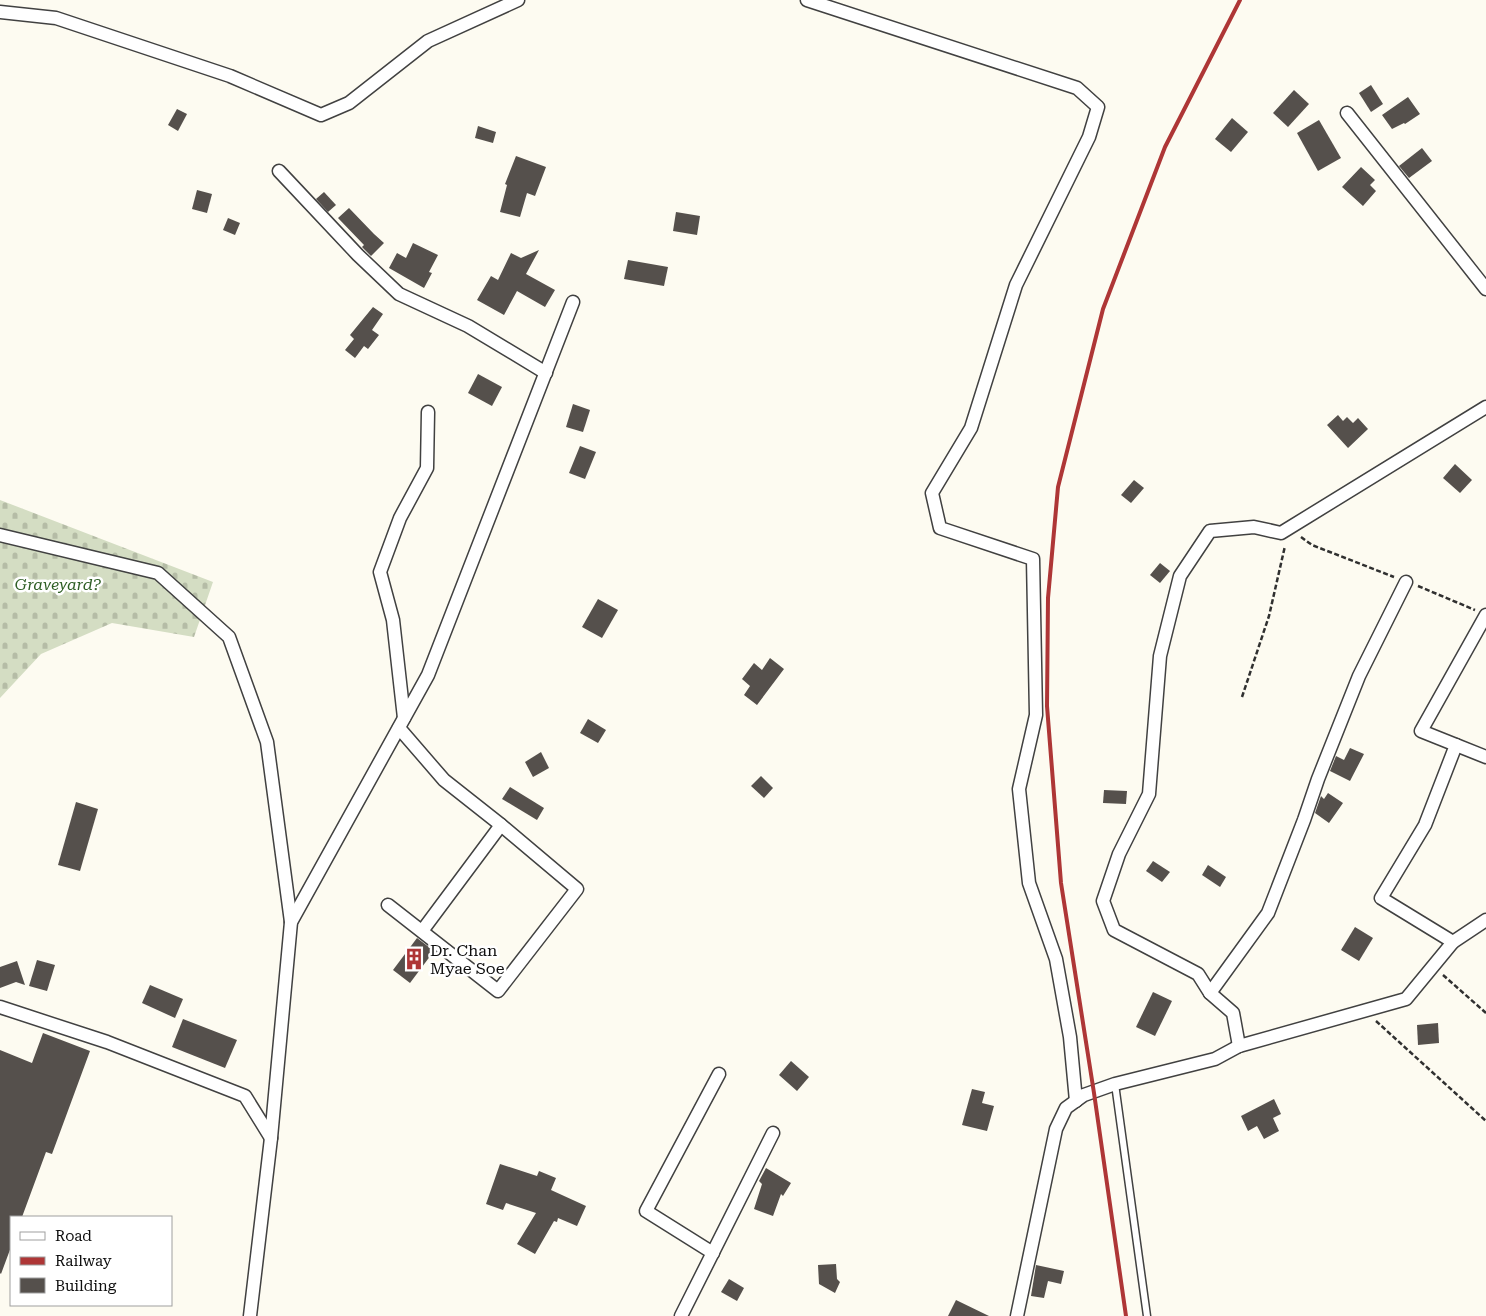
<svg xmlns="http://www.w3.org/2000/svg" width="1486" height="1316" font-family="'Roboto Serif',serif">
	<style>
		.cemetery { fill: url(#cemetery-stones) }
		.building { fill: #55504c }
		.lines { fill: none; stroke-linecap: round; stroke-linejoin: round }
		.service-casing { stroke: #414141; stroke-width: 9 }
		.minor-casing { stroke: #414141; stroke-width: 15 }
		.path { stroke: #303030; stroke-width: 2.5; stroke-dasharray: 5 2.5; stroke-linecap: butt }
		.service { stroke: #fff; stroke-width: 6 }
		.minor { stroke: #fff; stroke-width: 12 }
		.rail { stroke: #ae3636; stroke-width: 4 }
		.labels { text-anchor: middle; stroke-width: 5; stroke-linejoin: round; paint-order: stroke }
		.park-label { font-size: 16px; font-style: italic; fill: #2e5e25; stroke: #fff }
		.poi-label { font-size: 16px; fill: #0e0e0e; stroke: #fff; text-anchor: start }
	</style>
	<defs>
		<pattern id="cemetery-stones" width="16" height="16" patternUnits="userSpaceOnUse" patternTransform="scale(1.25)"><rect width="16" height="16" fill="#d4ddc3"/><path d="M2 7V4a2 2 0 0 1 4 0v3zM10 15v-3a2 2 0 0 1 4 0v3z" fill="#b5bca6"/></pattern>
	</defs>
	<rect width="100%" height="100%" fill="#fdfbf1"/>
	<polygon class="cemetery" points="0,500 213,582 194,637 112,623 41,654 0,698"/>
	<g class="building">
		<polygon points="1371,85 1383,104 1371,112 1359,93"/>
		<polygon points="1294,90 1309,104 1288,127 1273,113"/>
		<polygon points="1408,97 1420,114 1405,124 1404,123 1392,129 1382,115"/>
		<polygon points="177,109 187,114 178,131 168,125"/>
		<polygon points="1232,118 1248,132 1231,152 1215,139"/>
		<polygon points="1319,120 1341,158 1318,171 1297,133"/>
		<polygon points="478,126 496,132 493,143 475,138"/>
		<polygon points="1422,148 1432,161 1409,178 1399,166"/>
		<polygon points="516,156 546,167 535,196 527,193 520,217 500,212 507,185 505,184"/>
		<polygon points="1361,167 1375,180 1370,185 1376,191 1363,206 1342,187"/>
		<polygon points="197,190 212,194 207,213 192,209"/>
		<polygon points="324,192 336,205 328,212 316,199"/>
		<polygon points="349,208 374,234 384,243 371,256 362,247 364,245 338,218"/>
		<polygon points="676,212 700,216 697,235 673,231"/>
		<polygon points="228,218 240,223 235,235 223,230"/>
		<polygon points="413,243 438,255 429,272 432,273 424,288 389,268 397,253 406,258"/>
		<polygon points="539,250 526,274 555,290 545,307 517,291 504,315 477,300 491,276 498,280 511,253 521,258"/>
		<polygon points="628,260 668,267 664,286 624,279"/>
		<polygon points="373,307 383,314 372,330 379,335 368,349 364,346 355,358 345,350 354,339 350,335"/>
		<polygon points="478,374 502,387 492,406 468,393"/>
		<polygon points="573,404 590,410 583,432 566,427"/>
		<polygon points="1338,415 1343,421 1347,417 1353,423 1358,418 1368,429 1348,448 1327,425"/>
		<polygon points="580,446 596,452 585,479 569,473"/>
		<polygon points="1455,464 1472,480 1460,493 1443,478"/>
		<polygon points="1134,480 1144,488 1131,503 1121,495"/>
		<polygon points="1160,563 1170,571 1160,583 1150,575"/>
		<polygon points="598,599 618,610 602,638 582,627"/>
		<polygon points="770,658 784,669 757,705 744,695 750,686 742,679 754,663 762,670"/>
		<polygon points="588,719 606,730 598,743 580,733"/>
		<polygon points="1350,748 1364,754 1350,781 1330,771 1336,756 1344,760"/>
		<polygon points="541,752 549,768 533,777 525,762"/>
		<polygon points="761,776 773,788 764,798 751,786"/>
		<polygon points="510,787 544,808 537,820 502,799"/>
		<polygon points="1104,790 1127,791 1126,804 1103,803"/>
		<polygon points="1328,793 1343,803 1329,823 1315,813 1321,796 1324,799"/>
		<polygon points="76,802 98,809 80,871 58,865"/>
		<polygon points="1153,861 1170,872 1162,882 1146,871"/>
		<polygon points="1208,865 1226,877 1220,887 1202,875"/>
		<polygon points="1355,927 1373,938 1359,961 1341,950"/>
		<polygon points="417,938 434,951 410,983 393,970"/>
		<polygon points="37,960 55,965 47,991 29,986"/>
		<polygon points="17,961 25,985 16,982 0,988 0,967"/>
		<polygon points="150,985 183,999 175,1018 142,1003"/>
		<polygon points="1153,992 1172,1001 1155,1036 1136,1027"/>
		<polygon points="183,1019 237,1040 225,1068 172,1047"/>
		<polygon points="1438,1023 1439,1043 1418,1045 1417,1025"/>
		<polygon points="43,1033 90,1051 52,1154 46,1152 22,1217 11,1217 11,1247 1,1274 0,1273 0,1050 32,1063"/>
		<polygon points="791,1061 809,1077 797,1091 779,1075"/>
		<polygon points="972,1089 985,1092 982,1103 994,1106 987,1131 962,1125"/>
		<polygon points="1274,1099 1281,1114 1273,1118 1279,1131 1264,1139 1257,1126 1248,1131 1241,1116"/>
		<polygon points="500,1164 537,1176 539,1171 556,1178 551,1190 586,1206 577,1226 558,1218 557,1222 554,1221 535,1254 517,1244 536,1213 506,1203 503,1210 486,1204"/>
		<polygon points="766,1168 791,1183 783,1196 781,1194 773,1216 754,1209 762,1184 759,1181"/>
		<polygon points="836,1264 837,1279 840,1282 835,1293 819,1284 818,1265"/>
		<polygon points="1036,1265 1064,1271 1061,1284 1048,1281 1044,1298 1031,1296"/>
		<polygon points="729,1279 744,1288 737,1301 721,1292"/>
		<polygon points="956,1300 989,1316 948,1316"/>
	</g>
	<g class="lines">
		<g class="service-casing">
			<polyline id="service" points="1115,1084 1147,1316"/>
		</g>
		<g class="minor-casing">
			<g id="minor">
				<polyline points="807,0 1077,88 1098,107 1089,137 1016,285 971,428 932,493 940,528 1033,559 1036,715 1019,789 1029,883 1056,959 1070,1037 1076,1101"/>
				<polyline points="0,12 56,18 230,76 321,115 349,103 428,41 518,0"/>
				<polyline points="1347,113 1486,289"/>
				<polyline points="279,171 358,255 399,294 468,326 546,373"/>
				<polyline points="0,535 158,573 229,637 267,742 291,922"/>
				<polyline points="404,718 393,620 380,572 400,518 427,468 428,412"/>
				<polyline points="1456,745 1486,757"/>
				<polyline points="388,905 498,991 577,889 501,825 444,780 399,728"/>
				<polyline points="422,931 501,825"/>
				<polyline points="1453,942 1381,898 1425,825 1456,745 1421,731 1486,615"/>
				<polyline points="1210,993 1268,913 1304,820 1318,779 1359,676 1406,582"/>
				<polyline points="0,1007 107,1042 245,1096 271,1138"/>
				<polyline points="1239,1046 1233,1013 1210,993 1198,974 1114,930 1103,901 1119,854 1149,794 1160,656 1180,576 1210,531 1254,527 1281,533 1486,407"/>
				<polyline points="713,1253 646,1211 719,1074"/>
				<polyline points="250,1316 271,1138 291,922 428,675 573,302"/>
				<polyline points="681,1316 773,1133"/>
				<polyline points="1017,1316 1056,1129 1066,1108 1084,1095 1115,1084 1215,1059 1239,1046 1406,999 1453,942 1486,920"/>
			</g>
		</g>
		<g class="path">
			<polyline points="1301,537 1312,545 1394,577"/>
			<polyline points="1418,586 1475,610"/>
			<polyline points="1242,697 1269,616 1285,546"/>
			<polyline points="1443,975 1486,1013"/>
			<polyline points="1376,1021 1486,1121"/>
		</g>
		<use href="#service" class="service"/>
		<use href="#minor" class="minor"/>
		<polyline class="rail" points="1126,1316 1094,1093 1061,883 1047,706 1048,598 1058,487 1103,309 1165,147 1240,0"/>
	</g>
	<defs>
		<g id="building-bare" transform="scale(1.725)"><path d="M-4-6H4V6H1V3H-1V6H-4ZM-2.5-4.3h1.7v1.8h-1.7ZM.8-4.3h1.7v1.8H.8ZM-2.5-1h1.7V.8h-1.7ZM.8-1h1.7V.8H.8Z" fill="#ae3636" stroke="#fff" stroke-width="2.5" paint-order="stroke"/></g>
	</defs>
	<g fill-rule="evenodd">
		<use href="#building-bare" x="414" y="959"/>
	</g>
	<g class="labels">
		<g class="park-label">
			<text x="58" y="590">Graveyard?</text>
		</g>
		<g class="poi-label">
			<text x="430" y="956">Dr. Chan<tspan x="430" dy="18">Myae Soe</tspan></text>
		</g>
	</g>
	<rect x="10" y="1216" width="162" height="90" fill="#ffffff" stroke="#9f9f9f"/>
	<rect x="20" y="1232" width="25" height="8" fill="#ffffff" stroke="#9f9f9f"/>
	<text x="55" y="1241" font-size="15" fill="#0e0e0e">Road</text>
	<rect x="20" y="1257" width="25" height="8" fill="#ae3636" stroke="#9f9f9f"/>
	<text x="55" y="1266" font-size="15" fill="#0e0e0e">Railway</text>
	<rect x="20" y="1278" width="25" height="15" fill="#55504c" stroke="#9f9f9f"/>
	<text x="55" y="1291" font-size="15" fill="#0e0e0e">Building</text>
</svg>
